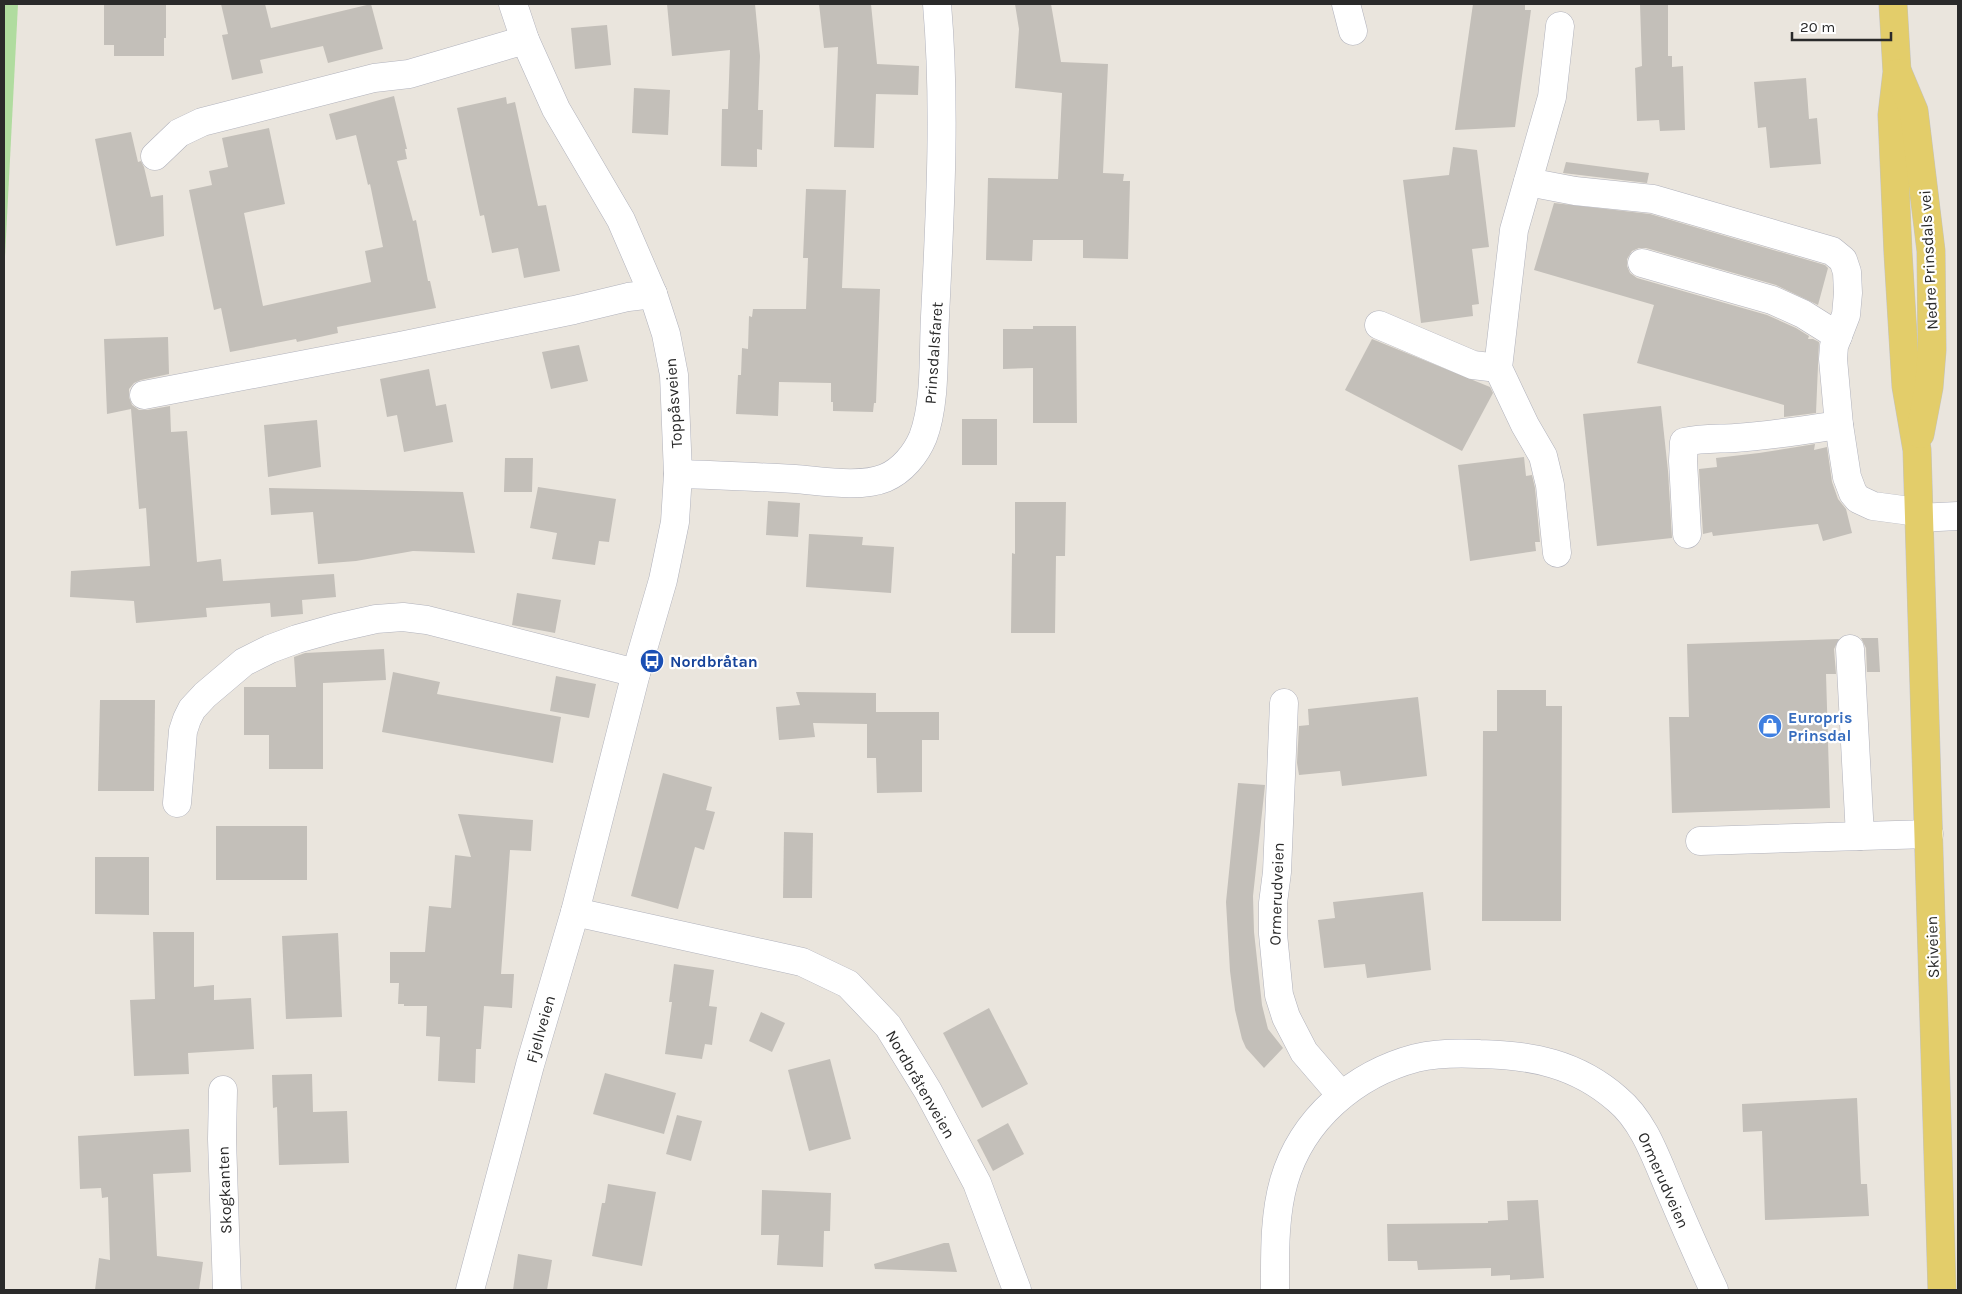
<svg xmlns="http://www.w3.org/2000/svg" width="1962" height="1294" font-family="Karla,sans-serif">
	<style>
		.green { fill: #b0dc9f }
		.building { fill: #c3bfb9 }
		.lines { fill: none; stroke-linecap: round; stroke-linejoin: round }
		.minor-casing { stroke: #b1b2bc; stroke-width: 29 }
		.major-casing { stroke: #c3c3c3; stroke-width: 29 }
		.minor { stroke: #fff; stroke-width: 28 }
		.major { stroke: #e3cd6a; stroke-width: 28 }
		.labels { text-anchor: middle; stroke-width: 4.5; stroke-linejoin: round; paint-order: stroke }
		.street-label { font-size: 16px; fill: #2a2a2a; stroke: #fff }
		.transit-label { font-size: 16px; font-weight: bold; fill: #164399; stroke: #fff; text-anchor: start }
		.shop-label { font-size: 16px; font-weight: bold; fill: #366cbe; stroke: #fff; text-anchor: start }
	</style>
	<rect width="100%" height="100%" fill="#eae5dd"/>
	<polygon class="green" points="4,4 18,4 4,276"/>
	<g class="building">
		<polygon points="104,4 166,4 166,38 164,38 164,56 114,56 114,45 104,45"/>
		<polygon points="221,4 265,4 271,28 371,4 383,49 328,63 323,46 260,60 263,73 232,80 222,35 228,34"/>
		<polygon points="667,4 755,4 760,56 758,110 763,110 762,150 757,149 757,167 721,166 722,109 728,109 730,50 672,56"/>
		<polygon points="819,4 871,4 877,64 919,66 918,95 876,94 874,148 834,147 838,47 824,48"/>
		<polygon points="1015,4 1051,4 1061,62 1108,64 1103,173 1124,174 1123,181 1130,181 1128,259 1083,258 1083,240 1033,240 1032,261 986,260 988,178 1058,179 1062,93 1015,88 1019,29"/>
		<polygon points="1473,4 1525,4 1525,10 1531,10 1515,127 1455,130"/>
		<polygon points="1640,4 1668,4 1668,56 1672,56 1672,67 1683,66 1685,130 1660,131 1659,120 1637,121 1635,68 1642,66"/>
		<polygon points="607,25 611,65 575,69 571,28"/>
		<polygon points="1806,78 1809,119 1817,118 1821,164 1770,168 1766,127 1758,128 1754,82"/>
		<polygon points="634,88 670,90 668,135 632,133"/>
		<polygon points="394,96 407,149 405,149 407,159 397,161 413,221 416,220 428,281 430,281 436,308 337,327 338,333 297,342 296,339 230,352 221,308 214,310 189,190 212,185 209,171 228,167 222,138 269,128 285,204 244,213 263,306 371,282 365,251 383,247 370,184 368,185 356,135 336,140 329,114"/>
		<polygon points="506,97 507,104 515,102 538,206 546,205 560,271 524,278 518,248 492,253 484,215 480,216 457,108"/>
		<polygon points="131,132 138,162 141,161 144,167 151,197 163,195 164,236 116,246 95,139"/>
		<polygon points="1453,147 1477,150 1489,247 1472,249 1479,304 1472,305 1473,316 1421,323 1403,180 1449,175"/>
		<polygon points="1566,162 1649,173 1647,183 1563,173"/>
		<polygon points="806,189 846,190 842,288 880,289 876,403 874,403 873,412 833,411 833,402 831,402 831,383 779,382 778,416 736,414 738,375 741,375 742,348 748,349 749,316 752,317 753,309 806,309 808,258 803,258"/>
		<polygon points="1554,203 1650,214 1825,265 1828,268 1818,305 1776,285 1646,248 1639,248 1632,251 1627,259 1627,266 1630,273 1637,278 1767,315 1796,328 1809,336 1808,339 1813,339 1819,342 1816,413 1784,417 1784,405 1637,363 1654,305 1534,270"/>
		<polygon points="1033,326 1076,326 1077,423 1033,423 1033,368 1003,369 1003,329 1033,329"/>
		<polygon points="168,337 169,374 141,380 134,383 129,389 129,397 132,405 139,410 147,410 170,406 171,432 187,431 197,562 221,559 223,581 334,574 336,597 302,600 303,614 271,617 270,603 206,608 207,617 136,623 134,601 70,597 71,571 150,566 146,508 139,509 131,409 107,414 104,339"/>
		<polygon points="1372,339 1490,387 1493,393 1462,451 1345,390"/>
		<polygon points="579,345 588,381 551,389 542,352"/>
		<polygon points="429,369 436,406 446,404 453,442 404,452 397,415 387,417 380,379"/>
		<polygon points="1661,406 1668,471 1672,538 1597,546 1583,414"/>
		<rect x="962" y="419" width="35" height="46"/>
		<polygon points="317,420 321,467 268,477 264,425"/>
		<polygon points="1815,444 1814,450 1827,447 1832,482 1838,499 1846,509 1852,533 1823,541 1818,524 1713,536 1712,532 1703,534 1699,469 1717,467 1716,458 1759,453"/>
		<polygon points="1524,457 1526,476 1532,475 1535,488 1540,542 1535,542 1536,551 1470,561 1458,465"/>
		<polygon points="505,458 533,458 532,492 504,492"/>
		<polygon points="538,487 616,499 609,542 599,541 595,565 552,559 557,533 530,528"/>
		<polygon points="269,488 463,492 475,553 413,551 356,561 318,564 313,512 271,515"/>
		<polygon points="768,501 800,503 798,537 766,535"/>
		<polygon points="1015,502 1066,502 1065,556 1056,556 1055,633 1011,633 1012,553 1015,554"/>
		<polygon points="809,534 863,537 862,545 894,547 891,593 806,587"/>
		<polygon points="517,593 561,600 555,633 512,625"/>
		<polygon points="1861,638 1878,638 1880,672 1867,672 1866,648"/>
		<polygon points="1839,639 1834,649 1836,674 1826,674 1830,808 1672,813 1669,717 1689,717 1687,644"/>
		<polygon points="384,649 386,680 323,683 323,769 269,769 269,735 244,735 244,687 296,687 294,657 305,653"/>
		<polygon points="393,672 440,682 437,694 561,717 553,763 382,732"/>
		<polygon points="556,676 596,684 589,718 550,711"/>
		<polygon points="1497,690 1546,690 1546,706 1562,706 1561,921 1482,921 1483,731 1497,731"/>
		<polygon points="796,692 876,693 876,712 939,712 939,740 922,740 922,792 877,793 876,758 867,758 867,724 813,723 815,737 779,740 776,707 800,705"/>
		<polygon points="1418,697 1427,776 1342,786 1340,771 1299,775 1297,763 1299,726 1309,725 1308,709"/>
		<polygon points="100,700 155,700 154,791 98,791"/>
		<polygon points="663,773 712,787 706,810 715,812 704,850 695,847 678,909 631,896"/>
		<polygon points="1238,783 1265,785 1253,896 1254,932 1262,1005 1268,1029 1283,1048 1264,1068 1246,1048 1242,1039 1235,1010 1230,971 1226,902"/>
		<polygon points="458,814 533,820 531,851 510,850 501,974 514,974 512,1008 484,1006 481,1049 476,1049 475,1083 438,1081 440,1037 426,1036 427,1006 404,1006 404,1004 398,1004 399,983 390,983 390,952 425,952 429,906 451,908 455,855 471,857"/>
		<rect x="216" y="826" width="91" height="54"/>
		<polygon points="784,832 813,833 812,898 783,898"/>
		<polygon points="95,857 149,857 149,915 95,914"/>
		<polygon points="1423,892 1431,970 1367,978 1365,964 1324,968 1318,920 1335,918 1333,902"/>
		<polygon points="153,932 194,932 194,987 214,985 214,1000 251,998 254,1049 188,1053 189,1074 134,1076 130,1000 155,999"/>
		<polygon points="338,933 342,1017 286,1019 282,936"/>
		<polygon points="674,964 714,970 709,1006 717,1007 712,1045 705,1044 702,1059 665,1054 672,1002 669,1002"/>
		<polygon points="989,1008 1028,1084 982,1108 943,1033"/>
		<polygon points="761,1012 785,1023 772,1052 749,1041"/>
		<polygon points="830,1059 851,1139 809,1151 788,1070"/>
		<polygon points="605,1073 676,1093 664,1134 593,1114"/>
		<polygon points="312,1074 313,1112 347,1111 349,1163 279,1165 277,1107 273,1108 272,1075"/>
		<polygon points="1857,1098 1861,1184 1867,1184 1869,1216 1765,1220 1762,1131 1743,1132 1742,1104"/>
		<polygon points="677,1115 702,1121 691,1161 666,1154"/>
		<polygon points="1008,1123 1024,1154 993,1171 977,1140"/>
		<polygon points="189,1129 191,1172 153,1174 157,1256 203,1262 199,1290 95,1290 99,1258 110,1260 108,1197 102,1198 101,1188 80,1189 78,1136"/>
		<polygon points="608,1184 656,1192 642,1266 592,1256 602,1203 605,1203"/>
		<polygon points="762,1190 831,1193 830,1231 824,1231 823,1267 777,1265 779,1235 761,1235"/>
		<polygon points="1538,1200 1544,1278 1510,1280 1510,1275 1491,1276 1491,1268 1418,1270 1417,1261 1388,1261 1387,1224 1488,1223 1488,1221 1508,1220 1507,1201"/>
		<polygon points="944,1243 949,1243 957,1272 875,1269 874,1264"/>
		<polygon points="518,1254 552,1260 547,1290 513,1290"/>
	</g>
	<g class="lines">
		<g class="minor-casing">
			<g id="minor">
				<polyline points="1346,4 1353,31"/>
				<polyline points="155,156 179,133 202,122 374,78 409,74 525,40"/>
				<polyline points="1528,182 1575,191 1653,199 1832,251 1843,260 1847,272 1848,293 1846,315 1834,346 1833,359 1839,425 1847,477 1853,493 1858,499 1873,506 1918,512"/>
				<polyline points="1642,263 1772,300 1803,314 1838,336"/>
				<polyline points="1379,325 1473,365 1498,368"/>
				<polyline points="144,395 400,346 574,310 628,297 653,294"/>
				<path d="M678,474C717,475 756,477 795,479C821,481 861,488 885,478C902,471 916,454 923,437C936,403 933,354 935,317C940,213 946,107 937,4"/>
				<polyline points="1918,518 1958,516"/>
				<path d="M1687,534L1683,461L1684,442C1701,438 1717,439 1735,438C1770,436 1805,430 1839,425"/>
				<polyline points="1557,553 1550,485 1543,456 1525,425 1498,368 1514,230 1552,97 1560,26"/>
				<polyline points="1850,649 1860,836"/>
				<polyline points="1284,703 1277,872 1273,903 1273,934 1279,995 1286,1017 1304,1052 1341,1095"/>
				<polyline points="177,803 183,731 187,719 192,709 205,695 244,662 270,649 297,639 336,628 376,619 403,617 427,620 636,673"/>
				<polyline points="1700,841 1929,834"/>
				<polyline points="575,912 802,962 848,984 888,1026 928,1091 977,1183 1017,1290"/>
				<polyline points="223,1090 222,1139 227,1290"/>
				<polyline points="470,1290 530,1065 575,912 636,673 663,580 675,522 678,474 674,375 666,334 653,294 621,220 556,109 525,40 513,4"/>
				<path d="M1275,1290C1275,1254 1274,1216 1284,1181C1302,1119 1355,1074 1416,1058C1437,1053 1459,1053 1480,1054C1532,1055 1577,1064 1617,1099C1645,1122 1657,1161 1671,1193C1685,1226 1699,1258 1714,1290"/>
			</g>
		</g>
		<g class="major-casing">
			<g id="major">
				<polyline points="1893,4 1897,72 1892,115 1898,253 1906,386 1917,450 1942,1290"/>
				<polyline points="1898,73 1914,111 1931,251 1932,350 1929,387 1920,434"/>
			</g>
		</g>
		<use href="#minor" class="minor"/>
		<use href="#major" class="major"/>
	</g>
	<defs>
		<g id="bus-disc" transform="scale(1.25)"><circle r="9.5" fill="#1a4fb4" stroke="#fff"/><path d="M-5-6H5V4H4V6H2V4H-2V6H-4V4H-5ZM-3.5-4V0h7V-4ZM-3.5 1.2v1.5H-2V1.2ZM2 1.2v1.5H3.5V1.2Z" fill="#fff"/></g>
		<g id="shop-disc" transform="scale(1.25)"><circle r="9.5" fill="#3f7fe0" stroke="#fff"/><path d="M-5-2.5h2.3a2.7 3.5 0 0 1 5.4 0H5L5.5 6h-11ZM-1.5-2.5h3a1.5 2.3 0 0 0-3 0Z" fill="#fff"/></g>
	</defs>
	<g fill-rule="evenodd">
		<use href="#bus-disc" x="652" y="661"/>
		<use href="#shop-disc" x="1770" y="726"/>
	</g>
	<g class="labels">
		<g class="street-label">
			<text transform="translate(1928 260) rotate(-93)" y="6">Nedre Prinsdals vei</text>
			<text transform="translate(933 353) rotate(-86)" y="6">Prinsdalsfaret</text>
			<text transform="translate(673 403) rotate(-94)" y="6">Toppåsveien</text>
			<text transform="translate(1276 894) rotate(-88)" y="6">Ormerudveien</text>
			<text transform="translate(1932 947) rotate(-92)" y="6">Skiveien</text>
			<text transform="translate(540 1029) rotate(-74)" y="6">Fjellveien</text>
			<text transform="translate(921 1084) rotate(60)" y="6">Nordbråtenveien</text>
			<text transform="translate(1664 1180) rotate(66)" y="6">Ormerudveien</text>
			<text transform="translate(224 1190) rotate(-92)" y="6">Skogkanten</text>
		</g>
		<g class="transit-label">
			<text x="670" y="667">Nordbråtan</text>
		</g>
		<g class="shop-label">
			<text x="1788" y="723">Europris<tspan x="1788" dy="18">Prinsdal</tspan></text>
		</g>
	</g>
	<rect width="1962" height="1294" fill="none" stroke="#2a2a2a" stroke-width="10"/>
	<path d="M1792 32v8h99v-8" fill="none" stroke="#2a2a2a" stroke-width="2.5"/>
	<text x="1800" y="32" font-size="15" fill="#2a2a2a" stroke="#ffffff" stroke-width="4" paint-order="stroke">20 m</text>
</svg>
